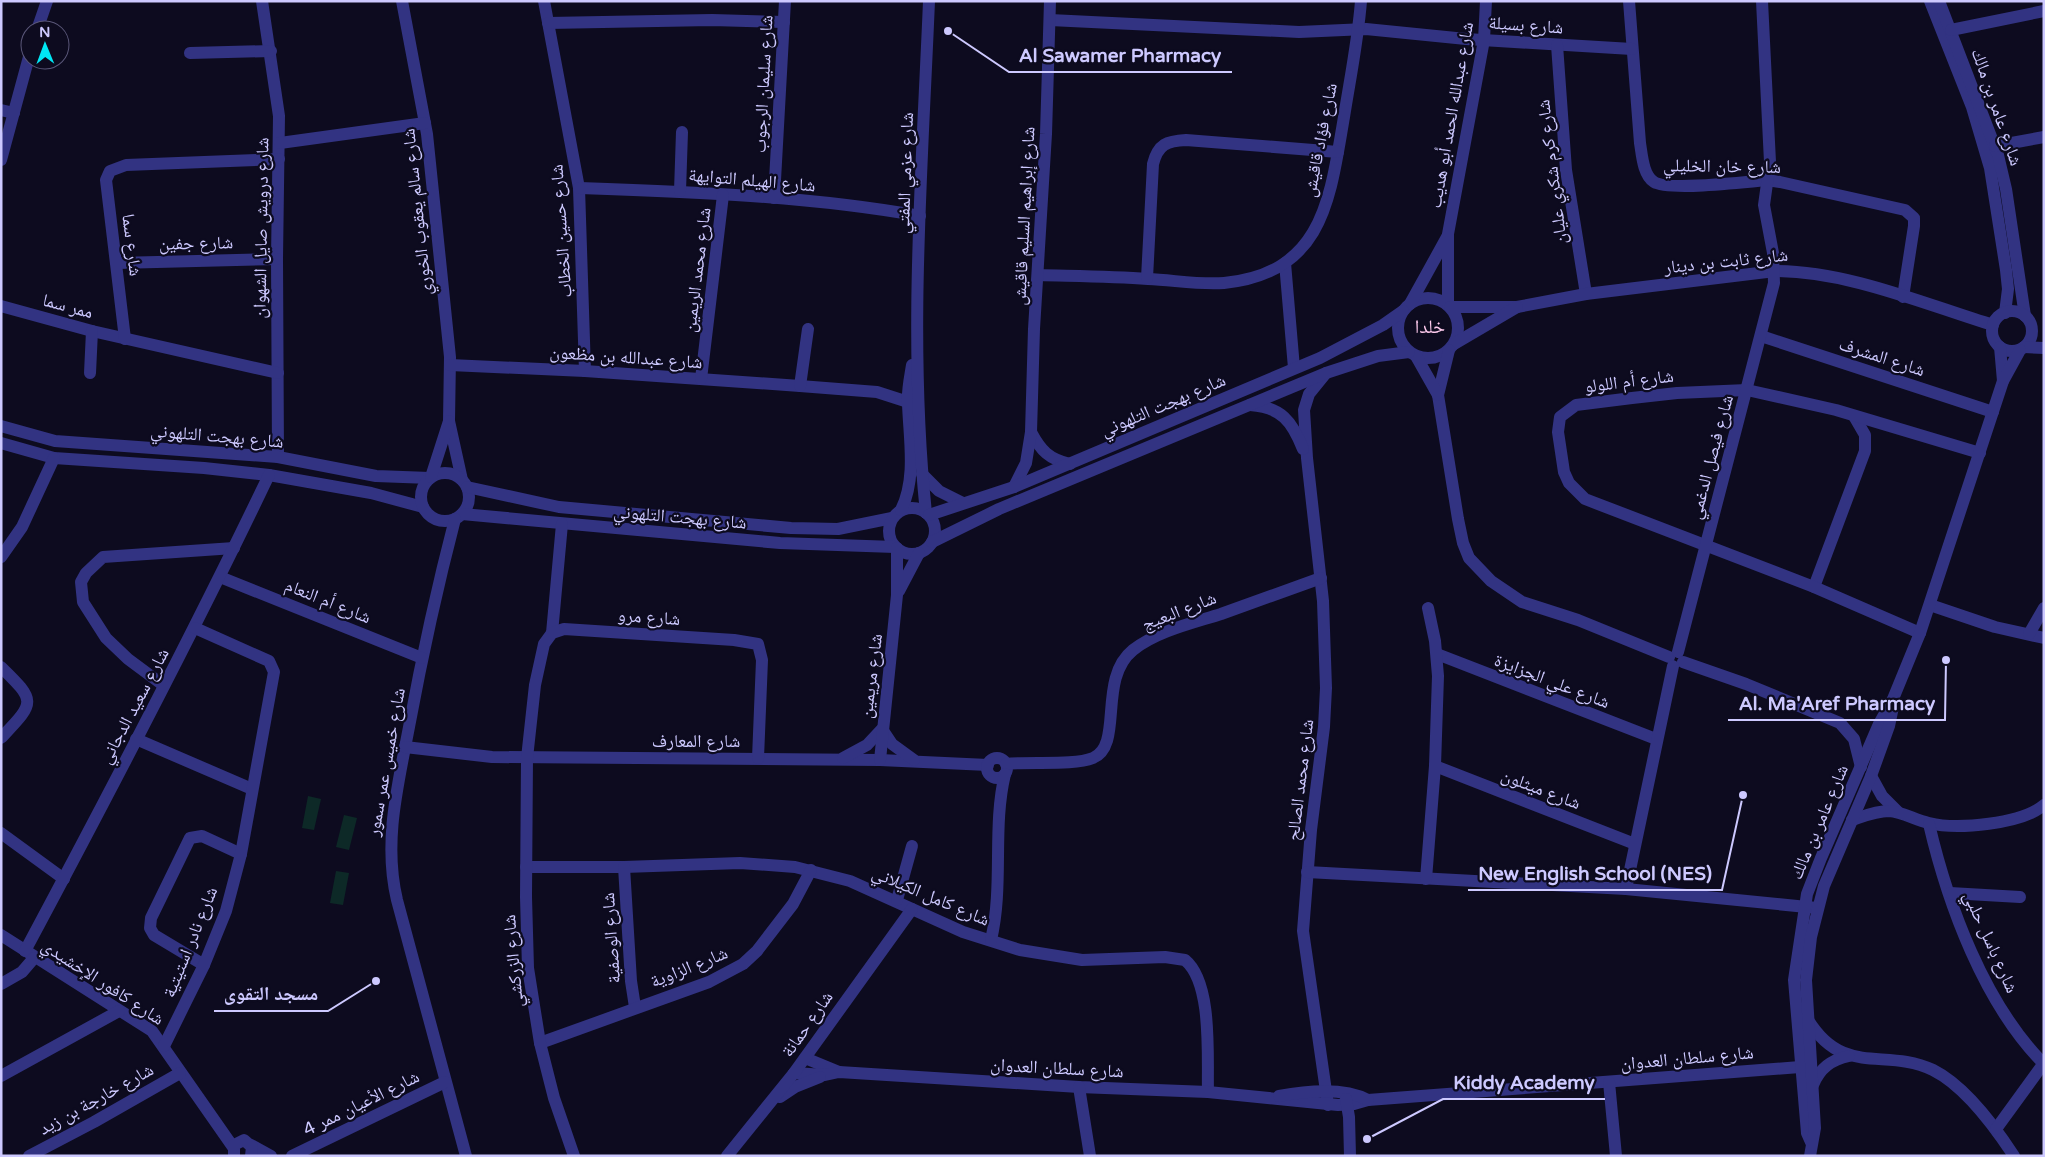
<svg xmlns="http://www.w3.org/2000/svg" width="2045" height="1157" font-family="'Varela Round','Noto Naskh Arabic',sans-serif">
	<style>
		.green { fill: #0d2927 }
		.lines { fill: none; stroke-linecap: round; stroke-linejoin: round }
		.minor { stroke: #323382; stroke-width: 12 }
		.labels { text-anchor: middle; stroke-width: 4.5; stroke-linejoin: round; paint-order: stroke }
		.street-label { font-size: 18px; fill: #cdc9ff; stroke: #0d0b1f }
		.neighbourhood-label { font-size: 19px; fill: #ffcbee; stroke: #0d0b1f }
		.leader { fill: none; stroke: #cdc9ff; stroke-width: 2 }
		.callout-dot { fill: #cdc9ff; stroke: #0d0b1f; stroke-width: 2 }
		.callout-label { font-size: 19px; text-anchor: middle; font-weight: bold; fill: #cdc9ff; stroke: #0d0b1f; stroke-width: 4.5; stroke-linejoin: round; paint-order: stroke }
	</style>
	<rect width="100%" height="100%" fill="#0d0b1f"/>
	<g class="green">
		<polygon points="308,796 321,799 314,830 302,828"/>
		<polygon points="344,815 357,818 349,850 336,847"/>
		<polygon points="336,871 349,873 343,905 330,903"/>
	</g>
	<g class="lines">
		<g class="minor">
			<polyline points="262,1 279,116 277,259 278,457"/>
			<polyline points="402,1 427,134 450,357 449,421 462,480"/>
			<polyline points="544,1 579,188 585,371"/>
			<path d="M1629,1L1640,143C1642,155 1643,175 1654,182C1668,191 1747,182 1767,180L1780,182L1905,210L1914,218V226L1903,297"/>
			<polyline points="1930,1 1972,107 1990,168 2006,270 2008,289 2005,313"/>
			<polyline points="1939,1 1998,155 2006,189 2025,316"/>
			<polyline points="1050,20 1299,32 1366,29 1466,39 1632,49"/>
			<polyline points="548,23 712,20 784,22"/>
			<polyline points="37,30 47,1"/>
			<polyline points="1951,30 2044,11"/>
			<polyline points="1557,45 1566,170 1586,294"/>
			<polyline points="190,53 271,51"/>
			<polyline points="1,110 14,113"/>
			<polyline points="280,143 425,123"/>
			<polyline points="1995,146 2044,137"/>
			<polyline points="1,160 30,53"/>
			<path d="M579,188C693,192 808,196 920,216"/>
			<polyline points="680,191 682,132"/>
			<polyline points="774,198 785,1"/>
			<polyline points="117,263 277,259"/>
			<polyline points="1285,263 1294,368"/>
			<path d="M1039,275C1075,276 1112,276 1148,279C1173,280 1199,285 1224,283C1324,273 1330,198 1344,117C1350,79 1358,40 1361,1"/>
			<path d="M1147,278L1153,164C1158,144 1167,141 1186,140L1338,152"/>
			<circle cx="1428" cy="328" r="30"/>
			<polyline points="1410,304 1447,237"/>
			<polyline points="1448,305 1448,234 1484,40 1486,1"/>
			<polyline points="1,306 92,331 278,373"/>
			<path d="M1450,307H1517L1586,294L1775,271C1848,271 1924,304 1993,325"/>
			<circle cx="2012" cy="331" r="20"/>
			<polyline points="1761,336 1993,412"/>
			<polyline points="125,339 106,180 110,171 126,165 279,159"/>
			<polyline points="1454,344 1517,307"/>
			<polyline points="2000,347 2003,381"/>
			<polyline points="2024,347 2044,348"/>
			<polyline points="1449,350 1438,395 1458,519 1463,543 1469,558 1491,581 1522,602 1578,620 1669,657"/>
			<polyline points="1416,356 1438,395"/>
			<polyline points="450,365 585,371 800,386 877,392 908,402 918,402"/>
			<polyline points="90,373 92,331"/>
			<polyline points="1326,373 1309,394 1304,410 1307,458 1323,601 1326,688 1324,727 1311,830 1303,931 1328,1105"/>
			<polyline points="701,379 723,195"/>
			<polyline points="800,386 808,329"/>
			<path d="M1250,405C1281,407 1292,421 1303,449"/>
			<polyline points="1,426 55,441 278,457 376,476 430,478"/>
			<path d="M1031,432C1041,451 1049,459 1070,464"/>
			<polyline points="1,443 54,458 204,468 269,475 371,493 423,507"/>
			<circle cx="445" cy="497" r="24"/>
			<polyline points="922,474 939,491 963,503"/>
			<polyline points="431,477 449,421"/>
			<polyline points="467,487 559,507 791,528 838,529 892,518"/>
			<polyline points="1014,487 1026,463 1031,432 1034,329 1046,134 1050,1"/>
			<circle cx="912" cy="531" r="23"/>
			<path d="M901,510C917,478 909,438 908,403C907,390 910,378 912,365"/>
			<path d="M926,513C908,343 922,171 929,1"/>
			<polyline points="462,514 780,543 895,547"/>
			<polyline points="929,515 1014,487 1320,358 1383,325 1403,311"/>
			<path d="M455,519C437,588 422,657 409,727C398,785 383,842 397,900L466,1156"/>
			<polyline points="932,542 999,509 1326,373 1378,356 1409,352"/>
			<polyline points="1,557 22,527 54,458"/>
			<polyline points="220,577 422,658"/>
			<polyline points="1814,587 1865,451 1865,435 1854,416"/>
			<polyline points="899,591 919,553"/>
			<polyline points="1930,605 1995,627 2044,638"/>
			<polyline points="552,633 562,524"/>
			<polyline points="1920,633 1814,587 1585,499 1569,483 1564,472 1558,432 1560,417 1576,405 1632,398 1677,393 1747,390 1836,410 1980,453"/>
			<polyline points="2029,634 2044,608"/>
			<polyline points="1678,652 1774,283 1773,253 1764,205 1770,162 1762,1"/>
			<polyline points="1437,654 1656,739"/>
			<polyline points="1683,662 1746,684 1840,723 1854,739 1861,767"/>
			<path d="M1,667C37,702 35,702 1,738"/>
			<polyline points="163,685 128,659 106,638 83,602 81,582 86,573 103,557 234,548"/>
			<polyline points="136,739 252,789"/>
			<polyline points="405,747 492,757 880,760 988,765"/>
			<polyline points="843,758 867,745 882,729 892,744 914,760"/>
			<circle cx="997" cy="768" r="10"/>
			<polyline points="880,760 897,595 897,548"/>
			<path d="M1006,764C1030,761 1073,766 1093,758C1124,745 1097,679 1133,650C1157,631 1193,623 1221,614C1254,602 1288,590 1321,578"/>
			<polyline points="1435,766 1635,844"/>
			<polyline points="1871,776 1882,796 1898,812"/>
			<path d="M1852,820C1864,816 1876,811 1889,811C1903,812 1915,820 1929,823C1957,830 2022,824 2044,805"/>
			<path d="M1929,824C1948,905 1984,1003 2043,1063"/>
			<polyline points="1,833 64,879"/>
			<path d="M526,867H624L740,863L795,867L850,881L963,932L1020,950L1082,960L1165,957L1185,960C1213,983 1207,1058 1208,1092"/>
			<polyline points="624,867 631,981 635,1007"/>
			<polyline points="1307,872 1626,889 1817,908"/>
			<polyline points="1426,879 1435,766 1438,676 1435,641 1428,608"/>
			<polyline points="1626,889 1673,666"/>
			<polyline points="1950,893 2020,897"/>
			<polyline points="897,900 912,846"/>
			<polyline points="1,935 152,1031 233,1147"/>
			<path d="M991,940C1004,885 992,828 1005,774"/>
			<path d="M25,951C109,794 192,636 269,475"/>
			<polyline points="204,965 154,935 150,928 151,918 190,838 202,836 241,854"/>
			<polyline points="1,984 22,972 34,958"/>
			<path d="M1808,1020C1844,1078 1885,1047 1933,1070C1965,1086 1995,1127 2014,1156"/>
			<polyline points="540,1043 709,982 743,964 757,951 793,904 811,870"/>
			<polyline points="164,1046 204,965 226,911 241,854 274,672 269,661 195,628"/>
			<polyline points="805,1058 839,1072"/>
			<polyline points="794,1073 825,1075 839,1072 1079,1087 1208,1092 1338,1105 1354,1104 1368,1100 1800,1067"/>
			<polyline points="1,1076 119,1011"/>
			<polyline points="1609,1082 1616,1156"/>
			<path d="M1813,1085C1820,1068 1831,1060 1849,1056"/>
			<polyline points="1079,1087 1090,1156"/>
			<path d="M1279,1096C1306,1091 1343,1087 1368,1100"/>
			<polyline points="780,1097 795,1087 820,1077"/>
			<polyline points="1346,1099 1349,1117 1350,1156"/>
			<polyline points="1996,1129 2044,1063"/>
			<polyline points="1811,1142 1807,1133 1794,980 1807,894 1821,858 1879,724 1893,699 1920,633 2003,381 2020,350"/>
			<polyline points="251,1145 271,1156"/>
			<polyline points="29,1156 94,1122 180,1073"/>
			<polyline points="234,1156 234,1145 244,1140 252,1147 251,1156"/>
			<polyline points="292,1156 445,1082"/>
			<polyline points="574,1156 554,1098 540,1043 528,968 526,897 527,758 535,685 544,644 552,633 564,629 734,640 758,644 762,660 758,758"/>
			<polyline points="727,1156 794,1073 912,909"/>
			<polyline points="1810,1156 1815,1128 1806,980 1811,937 1824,886 1871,776 1889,726 1893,707"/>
		</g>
	</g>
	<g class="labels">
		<g class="street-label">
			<text transform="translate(1526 25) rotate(4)" y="6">شارع بسيلة</text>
			<text transform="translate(763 84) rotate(-87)" y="6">شارع سليمان الرجوب</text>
			<text transform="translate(1997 107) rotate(71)" y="6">شارع عامر بن مالك</text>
			<text transform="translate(1451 115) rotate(-80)" y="6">شارع عبدالله الحمد أبو هديب</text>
			<text transform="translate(1320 140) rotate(-79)" y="6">شارع فؤاد قاقيش</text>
			<text transform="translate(1722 166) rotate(1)" y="6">شارع خان الخليلي</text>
			<text transform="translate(1552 172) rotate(-97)" y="6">شارع كرم شكري عليان</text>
			<text transform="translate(905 173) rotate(-88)" y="6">شارع عزمي المفتي</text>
			<text transform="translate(752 180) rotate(5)" y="6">شارع الهيلم التوايهة</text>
			<text transform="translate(417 212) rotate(-96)" y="6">شارع سالم يعقوب الخوري</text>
			<text transform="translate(1024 216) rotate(-87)" y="6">شارع إبراهيم السليم قاقيش</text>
			<text transform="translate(261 228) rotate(-89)" y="6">شارع درويش صايل الشهوان</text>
			<text transform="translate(561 231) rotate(-94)" y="6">شارع حسين الخطاب</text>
			<text transform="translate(196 243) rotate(-1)" y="6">شارع جفين</text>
			<text transform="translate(132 245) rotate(83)" y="6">شارع سما</text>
			<text transform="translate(1726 261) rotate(-6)" y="6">شارع ثابت بن دينار</text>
			<text transform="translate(697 270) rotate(-83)" y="6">شارع محمد الريمين</text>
			<text transform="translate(68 306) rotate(15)" y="6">ممر سما</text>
			<text transform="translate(626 357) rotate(4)" y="6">شارع عبدالله بن مظعون</text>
			<text transform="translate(1882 357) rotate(18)" y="6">شارع المشرف</text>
			<text transform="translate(1629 381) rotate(-7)" y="6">شارع أم اللولو</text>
			<text transform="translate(1163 405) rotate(-23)" y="6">شارع بهجت التلهوني</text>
			<text transform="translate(217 436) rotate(5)" y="6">شارع بهجت التلهوني</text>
			<text transform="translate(1711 457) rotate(-75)" y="6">شارع فيصل الدغمي</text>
			<text transform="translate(680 517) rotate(5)" y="6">شارع بهجت التلهوني</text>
			<text transform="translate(328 601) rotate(22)" y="6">شارع أم النعام</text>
			<text transform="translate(1179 611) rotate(-21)" y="6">شارع البعيج</text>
			<text transform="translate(649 617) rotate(4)" y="6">شارع مرو</text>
			<text transform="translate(871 676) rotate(-83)" y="6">شارع مريمين</text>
			<text transform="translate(1552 681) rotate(21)" y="6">شارع علي الجزايزة</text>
			<text transform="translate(134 706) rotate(-62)" y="6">شارع سعيد الدجاني</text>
			<text x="696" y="747">شارع المعارف</text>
			<text transform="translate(386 762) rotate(-80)" y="6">شارع خميس عمر سمور</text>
			<text transform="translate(1300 780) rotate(-83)" y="6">شارع محمد الصالح</text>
			<text transform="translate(1541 789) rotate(21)" y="6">شارع ميثلون</text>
			<text transform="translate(1819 822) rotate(-67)" y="6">شارع عامر بن مالك</text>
			<text transform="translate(931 896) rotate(23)" y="6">شارع كامل الكيلاني</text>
			<text transform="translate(611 938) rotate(-94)" y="6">شارع الوصفية</text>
			<text transform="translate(190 942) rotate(-68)" y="6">شارع نادر استيتية</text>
			<text transform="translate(1991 942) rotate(66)" y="6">شارع باسل حلبي</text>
			<text transform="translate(513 961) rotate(-95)" y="6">شارع الزركشي</text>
			<text transform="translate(689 967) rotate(-22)" y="6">شارع الزاوية</text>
			<text transform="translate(103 982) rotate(33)" y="6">شارع كافور الإخشيدي</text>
			<text transform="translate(807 1024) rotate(-55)" y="6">شارع حمانة</text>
			<text transform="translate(1687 1058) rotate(-5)" y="6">شارع سلطان العدوان</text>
			<text transform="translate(1057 1068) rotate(3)" y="6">شارع سلطان العدوان</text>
			<text transform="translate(96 1099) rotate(-29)" y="6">شارع خارجة بن زيد</text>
			<text transform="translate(361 1103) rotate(-26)" y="6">شارع الأعيان ممر 4</text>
		</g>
		<g class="neighbourhood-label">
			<text x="1430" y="333">خلدا</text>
		</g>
	</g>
	<path class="leader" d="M948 31L1009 72H1232M1946 660L1945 720H1728M1743 795L1722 890H1468M376 981L328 1011H214M1367 1139L1443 1099H1605"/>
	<g class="callout-dot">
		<circle cx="948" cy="31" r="5"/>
		<circle cx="1946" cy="660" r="5"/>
		<circle cx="1743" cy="795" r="5"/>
		<circle cx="376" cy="981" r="5"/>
		<circle cx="1367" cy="1139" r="5"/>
	</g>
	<g class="callout-label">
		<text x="1120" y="62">Al Sawamer Pharmacy</text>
		<text x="1837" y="710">Al. Ma'Aref Pharmacy</text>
		<text x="1595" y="880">New English School (NES)</text>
		<text x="271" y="1000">مسجد التقوى</text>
		<text x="1524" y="1089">Kiddy Academy</text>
	</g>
	<rect width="2045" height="1157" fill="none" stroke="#cdc9ff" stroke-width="5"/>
	<g transform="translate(45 45) rotate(359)"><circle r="24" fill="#0d0b1f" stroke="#5a5779"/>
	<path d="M0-4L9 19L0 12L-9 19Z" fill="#00e7f4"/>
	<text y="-8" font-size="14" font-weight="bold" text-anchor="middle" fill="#cdc9ff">N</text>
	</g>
</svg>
